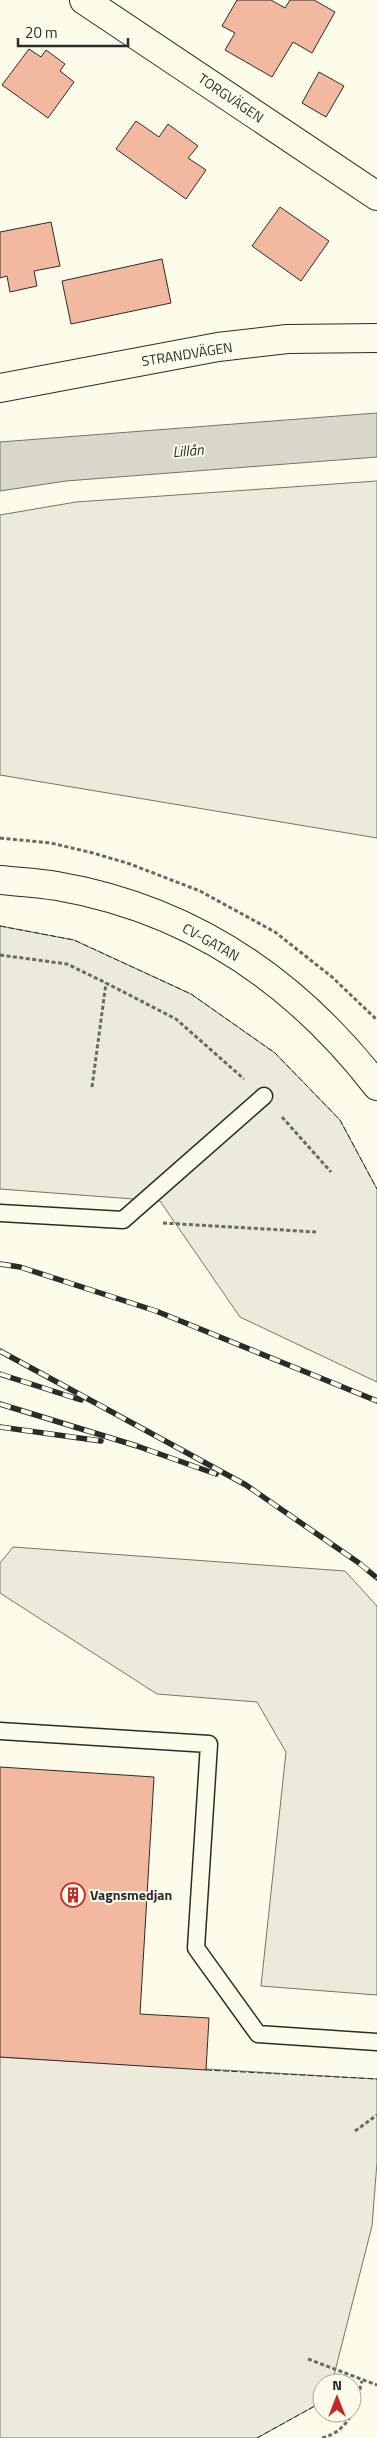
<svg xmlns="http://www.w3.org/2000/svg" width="377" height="2438" font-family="'Titillium Web',sans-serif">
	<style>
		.green { fill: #ecebdb; stroke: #74746e }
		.parking { fill: #eceadb; stroke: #74746e }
		.water { fill: #d8d7c9; stroke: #74746e }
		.building { fill: #f2b8a0; stroke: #2b2b2b }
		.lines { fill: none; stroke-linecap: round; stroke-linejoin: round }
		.lane-casing { stroke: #2b2b2b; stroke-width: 19 }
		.street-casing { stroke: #2b2b2b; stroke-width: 30 }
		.secondary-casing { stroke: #2b2b2b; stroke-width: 30 }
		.path { stroke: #6a6964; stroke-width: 3; stroke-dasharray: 4 2.5; stroke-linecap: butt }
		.lane { stroke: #fdfbea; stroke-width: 16 }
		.street { stroke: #fdfbea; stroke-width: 28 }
		.secondary { stroke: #fdfbea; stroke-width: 28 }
		.rail-casing { stroke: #2b2b2b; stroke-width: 5.5 }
		.rail { stroke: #fdfbea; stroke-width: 4; stroke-dasharray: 11; stroke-linecap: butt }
		.fence { stroke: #2b2b2b; stroke-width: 1; stroke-dasharray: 6 2.5; stroke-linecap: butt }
		.labels { text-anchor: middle; stroke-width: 4; stroke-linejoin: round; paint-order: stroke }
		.street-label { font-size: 14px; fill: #2b2b2b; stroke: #fdfbea }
		.poi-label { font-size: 14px; font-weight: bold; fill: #2b2b2b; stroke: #fdfbea; text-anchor: start }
		.water-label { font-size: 15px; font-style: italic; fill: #2b2b2b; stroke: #fdfbea }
	</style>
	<rect width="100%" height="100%" fill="#fdfbea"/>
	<g class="green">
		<polygon points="377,481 377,838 0,775 0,515 76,502"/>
		<polygon points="0,926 74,940 191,994 275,1053 340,1120 377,1189 377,1382 240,1317 160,1201 0,1189"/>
		<polygon points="13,1547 345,1571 377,1606 377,1995 261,1986 286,1752 257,1702 157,1694 0,1593 0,1563"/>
	</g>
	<polygon class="parking" points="0,2057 377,2079 377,2162 372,2226 332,2383 322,2383 322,2402 257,2438 0,2438"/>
	<polygon class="water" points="377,413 377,457 66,481 0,491 0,442"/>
	<g class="building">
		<polygon points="237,0 271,0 285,8 290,0 314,0 335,12 312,53 293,42 272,77 225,50 235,33 222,26"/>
		<polygon points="29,49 41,57 46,50 65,64 60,71 74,82 48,118 2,85"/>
		<polygon points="319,72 344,86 326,117 302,103"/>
		<polygon points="136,121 159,137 168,124 198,146 188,158 206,170 186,199 116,149"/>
		<polygon points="280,207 329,241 301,281 252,246"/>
		<polygon points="51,222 60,266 34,271 37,286 10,292 7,276 0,278 0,232"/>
		<polygon points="162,259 171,303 71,324 62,281"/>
		<polygon points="0,1767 154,1777 140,2014 209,2018 206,2070 0,2057"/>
	</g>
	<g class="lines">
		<g class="lane-casing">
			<g id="lane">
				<polyline points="0,1213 123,1220 264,1096"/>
				<polyline points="0,1731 209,1744 196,1948 258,2034 377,2042"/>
			</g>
		</g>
		<g class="street-casing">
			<g id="street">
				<polyline points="84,0 377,196"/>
				<polyline points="0,388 218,347 287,339 377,338"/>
			</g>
		</g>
		<g class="secondary-casing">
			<path id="secondary" d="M0,880C19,882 38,883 57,886C190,909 295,980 377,1086"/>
		</g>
		<g class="path">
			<polyline points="0,838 51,843 93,853 130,864 200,891 275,932 332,977 377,1020"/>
			<polyline points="0,955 67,964 106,983 176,1019 244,1079"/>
			<polyline points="92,1087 106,983"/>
			<polyline points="282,1117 331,1172"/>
			<polyline points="163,1223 316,1232"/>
			<polyline points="355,2131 377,2115"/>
			<polyline points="308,2359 377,2385"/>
			<path d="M322,2438C351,2430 355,2407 362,2381"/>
		</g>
		<use href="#lane" class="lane"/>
		<use href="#street" class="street"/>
		<use href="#secondary" class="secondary"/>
		<g class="rail-casing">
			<g id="rail">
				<polyline points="0,1264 20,1267 156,1311 377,1401"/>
				<polyline points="0,1351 246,1485 359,1563 377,1578"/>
				<polyline points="0,1374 81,1400"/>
				<polyline points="0,1404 137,1446 216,1474"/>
				<polyline points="0,1427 101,1441"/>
			</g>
		</g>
		<use href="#rail" class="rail"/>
		<g class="fence">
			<polyline points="0,926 74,940 191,994 275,1053 340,1120 377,1189"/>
			<polyline points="206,2070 377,2079"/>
			<polyline points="257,2438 322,2402"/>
		</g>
	</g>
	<defs>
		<g id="building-ring" transform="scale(1.25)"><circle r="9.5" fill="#fdfbea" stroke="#c62828" stroke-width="1.5"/><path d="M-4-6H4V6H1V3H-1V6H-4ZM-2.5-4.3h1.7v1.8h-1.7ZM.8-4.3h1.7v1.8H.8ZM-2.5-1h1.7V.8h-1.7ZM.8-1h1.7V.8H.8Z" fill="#c62828"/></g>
	</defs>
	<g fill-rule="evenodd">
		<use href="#building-ring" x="73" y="1895"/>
	</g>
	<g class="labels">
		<g class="street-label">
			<text transform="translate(231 98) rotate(34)" y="5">TORGVÄGEN</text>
			<text transform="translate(187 354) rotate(-9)" y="5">STRANDVÄGEN</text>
			<text transform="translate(211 942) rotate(29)" y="5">CV-GATAN</text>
		</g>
		<g class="poi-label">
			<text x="90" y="1900">Vagnsmedjan</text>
		</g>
		<g class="water-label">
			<text transform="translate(188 451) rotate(-5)" y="5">Lillån</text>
		</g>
	</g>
	<g transform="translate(337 2398)"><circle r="24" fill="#fdfbea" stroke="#a9a89e"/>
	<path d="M0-4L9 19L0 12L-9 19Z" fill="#c62828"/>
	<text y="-8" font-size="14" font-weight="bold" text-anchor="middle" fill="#2b2b2b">N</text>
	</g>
	<path d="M18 38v8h110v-8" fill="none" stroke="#2b2b2b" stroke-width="2.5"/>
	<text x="25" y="38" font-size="15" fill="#2b2b2b" stroke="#fdfbea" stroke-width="4" paint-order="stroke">20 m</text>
</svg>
